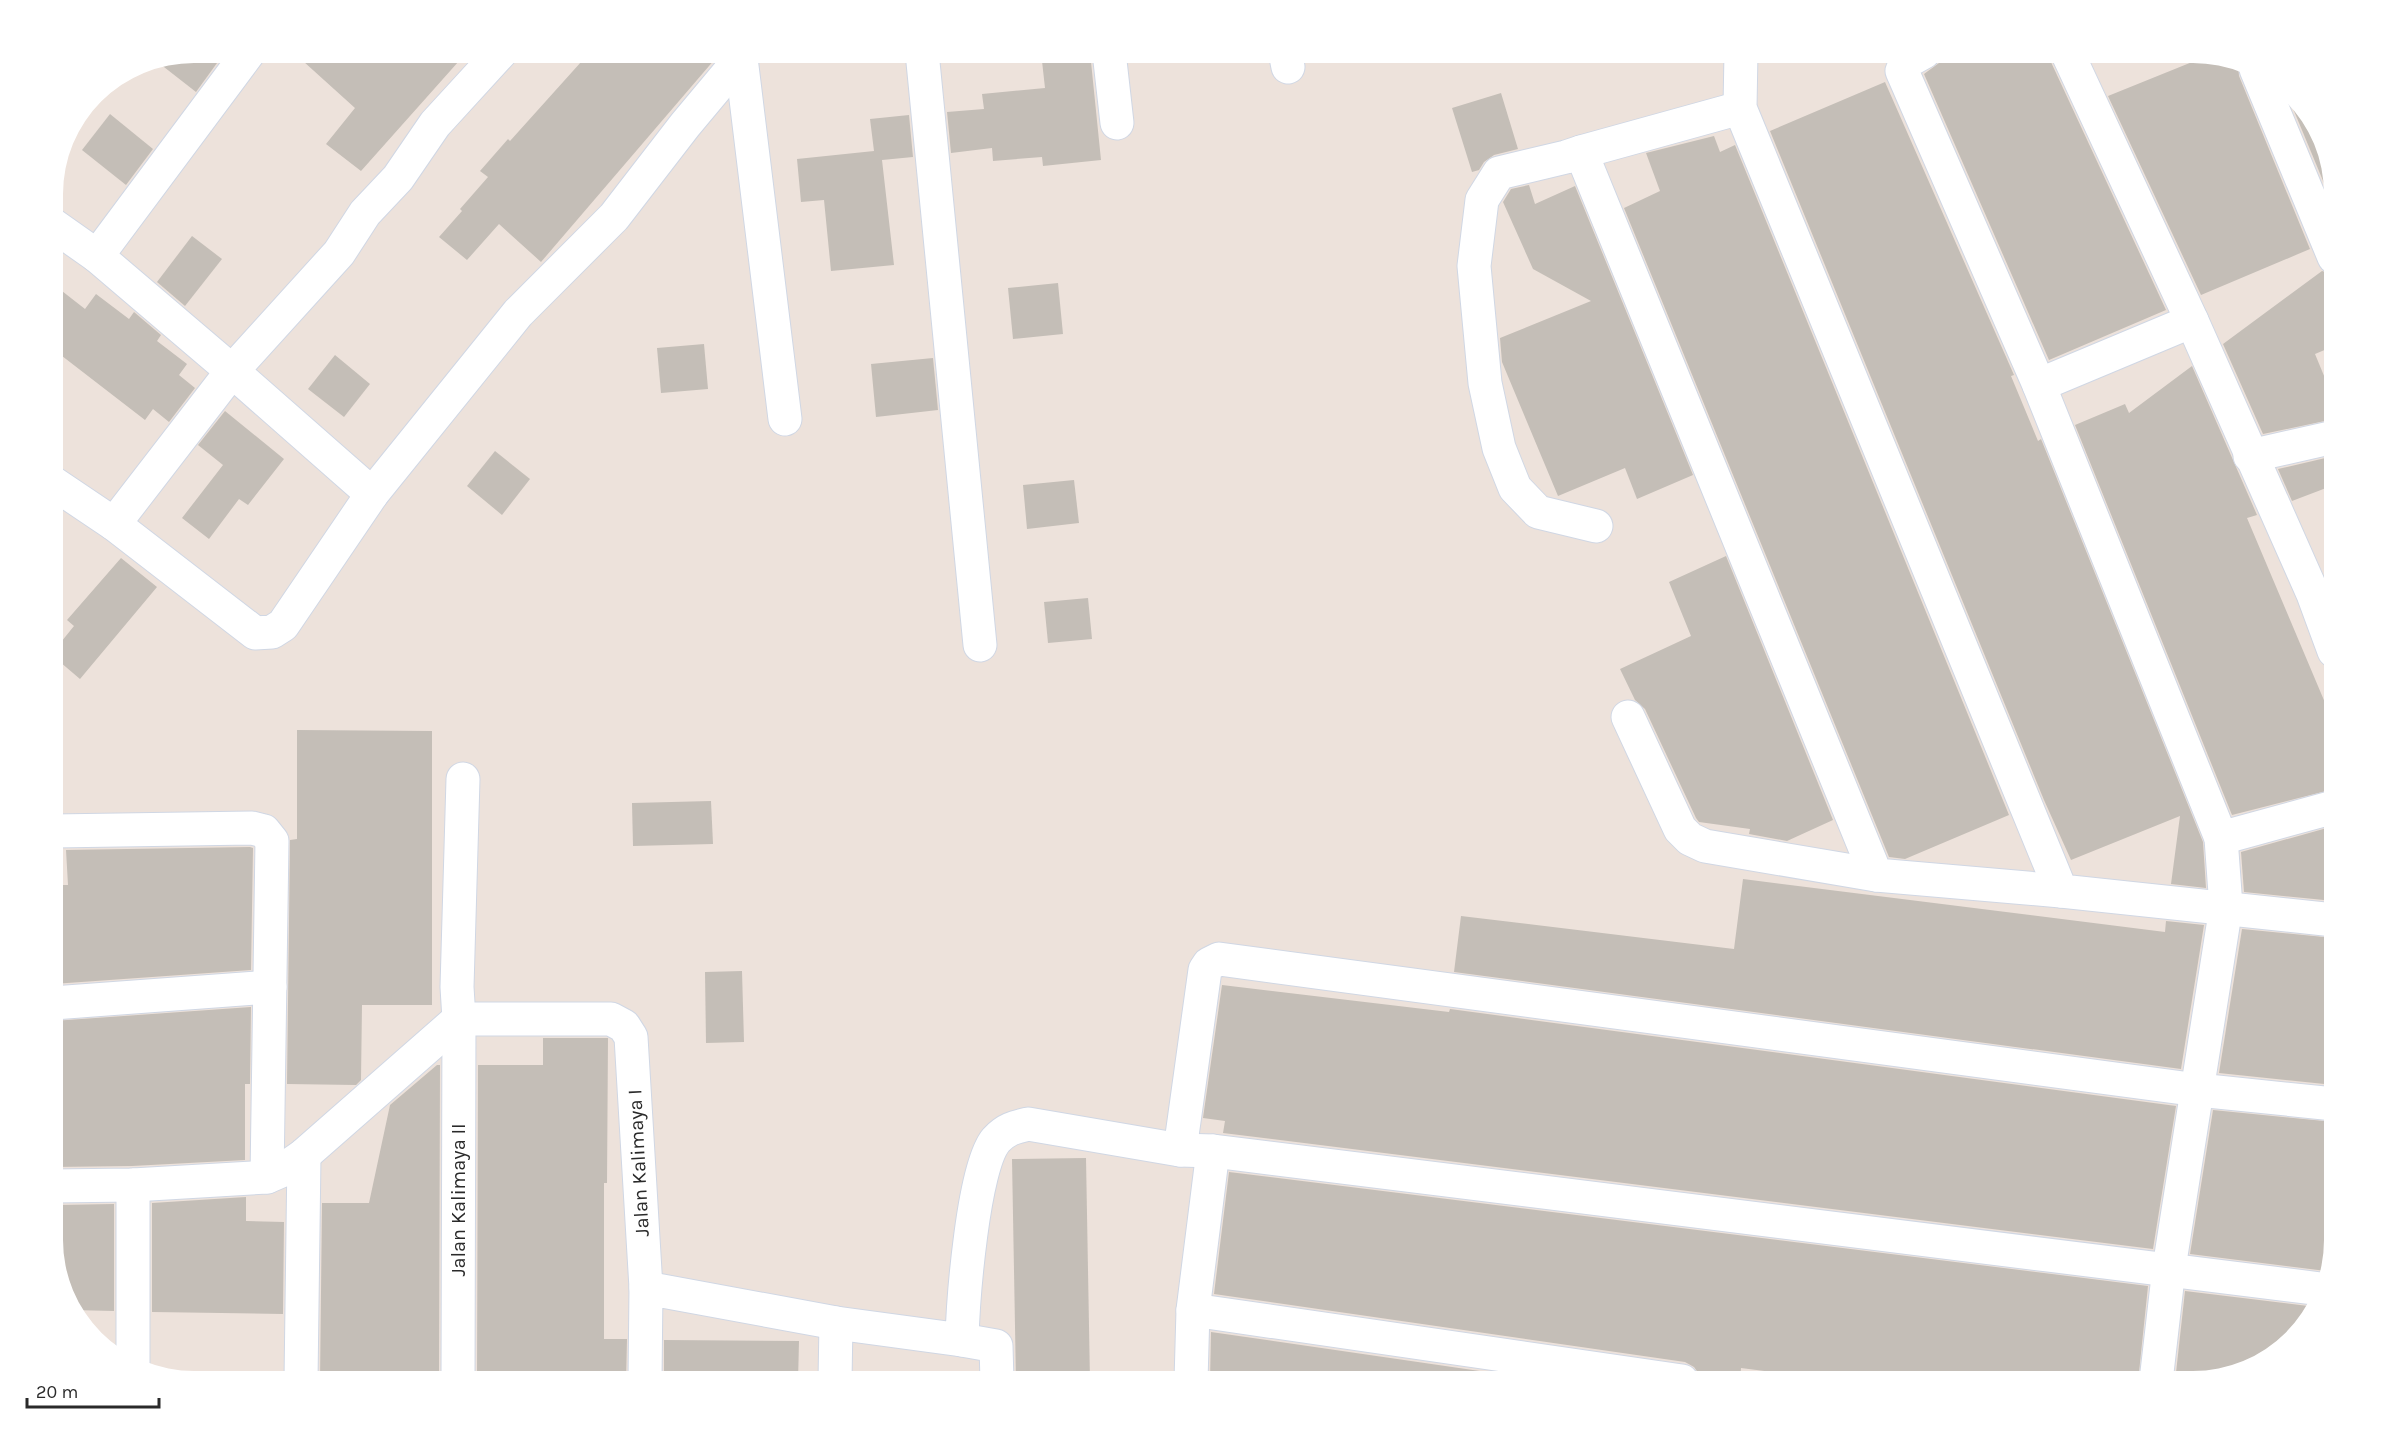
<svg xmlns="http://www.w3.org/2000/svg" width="2387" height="1434" font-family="Karla,sans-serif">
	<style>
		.building { fill: #c4beb7 }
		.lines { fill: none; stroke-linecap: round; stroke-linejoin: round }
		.minor-casing { stroke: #d0d7e4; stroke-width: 35 }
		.tertiary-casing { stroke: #d0d7e4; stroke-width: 35 }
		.minor { stroke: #fff; stroke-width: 33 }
		.tertiary { stroke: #fff; stroke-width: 33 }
		.labels { text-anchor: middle; stroke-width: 4.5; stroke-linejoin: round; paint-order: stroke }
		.street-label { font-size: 20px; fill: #2a2a2a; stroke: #fff }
	</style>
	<rect width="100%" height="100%" fill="#ede2db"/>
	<g class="building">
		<polygon points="194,52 225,52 196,92 155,60"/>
		<polygon points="293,52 467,52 361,171 326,144 355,108"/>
		<polygon points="590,52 721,52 541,262 499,224 467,260 439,237 462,211 460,209 488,177 480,171 508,139 510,141"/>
		<polygon points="1041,52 1090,52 1101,160 1043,166 1042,157 993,161 992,148 951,153 947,112 984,109 982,94 1045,88"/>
		<polygon points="1963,52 2049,52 2050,60 2166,310 2049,360 1924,74 1939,63"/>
		<polygon points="2207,56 2238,65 2239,76 2310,249 2201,295 2108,96"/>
		<polygon points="1885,82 2014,375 2011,376 2038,441 2041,439 2203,842 2206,888 2171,884 2180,816 2071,860 2044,800 1770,131"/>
		<polygon points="1501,93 1518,149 1494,155 1484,162 1479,170 1472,172 1452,108"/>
		<polygon points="2287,94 2315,123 2334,185 2326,188"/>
		<polygon points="110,114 153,149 126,185 82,150"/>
		<polygon points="909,115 913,157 882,160 894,265 831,271 824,200 801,202 797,159 874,151 870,119"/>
		<polygon points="1714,136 1720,152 1735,145 2009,815 1905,859 1889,857 1624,208 1660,191 1646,153"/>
		<polygon points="1529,185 1535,204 1575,186 1693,475 1637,499 1625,468 1558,496 1502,362 1500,338 1591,301 1533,269 1503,202 1511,189"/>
		<polygon points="192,236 222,259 185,306 157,282"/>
		<polygon points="2322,271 2334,275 2334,346 2315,354 2334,400 2334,419 2263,434 2223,344"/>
		<polygon points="1058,283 1063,334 1013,339 1008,288"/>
		<polygon points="53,284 85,309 96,294 129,319 134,312 161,335 157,341 187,364 179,375 195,388 169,422 153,409 145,420 53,349"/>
		<polygon points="704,344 708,389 661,393 657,348"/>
		<polygon points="335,355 370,384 344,417 308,389"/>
		<polygon points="933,358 938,410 876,417 871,364"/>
		<polygon points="2192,366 2257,515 2247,518 2334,724 2334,789 2232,815 2075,425 2125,404 2129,413"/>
		<polygon points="225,411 284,459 248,505 239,499 209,539 182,518 223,465 198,445"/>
		<polygon points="495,451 530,479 502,515 467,486"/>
		<polygon points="2334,456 2334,485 2292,501 2278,469"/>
		<polygon points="1074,480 1079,523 1027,529 1023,485"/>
		<polygon points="1726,556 1833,820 1787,841 1749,834 1750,829 1699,822 1696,818 1645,709 1635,700 1620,669 1691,636 1669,582"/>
		<polygon points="121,558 157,587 80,679 53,656 53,652 74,626 67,620"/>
		<polygon points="1088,598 1092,639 1048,643 1044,602"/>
		<polygon points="297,730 432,731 432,1005 362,1005 361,1080 356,1085 287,1084 290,840 297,839"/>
		<polygon points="711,801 713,844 633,846 632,803"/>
		<polygon points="2334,826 2334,901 2244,892 2241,852"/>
		<polygon points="250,847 253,848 251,970 53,984 53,885 68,885 66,850"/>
		<polygon points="1743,879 2165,932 2166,921 2204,925 2181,1069 1454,972 1461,916 1734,949"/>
		<polygon points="2242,929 2334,938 2334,1085 2219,1073"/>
		<polygon points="742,971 744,1042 706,1043 705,972"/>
		<polygon points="1222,985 1449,1012 1450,1009 2176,1106 2153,1249 1223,1133 1225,1121 1203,1118"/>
		<polygon points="251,1007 250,1084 245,1084 245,1160 132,1166 53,1167 53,1021"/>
		<polygon points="543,1038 608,1038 607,1183 604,1183 604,1339 627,1339 626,1382 477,1382 478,1065 543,1065"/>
		<polygon points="437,1065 440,1065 439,1382 320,1382 322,1203 369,1203 390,1105"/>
		<polygon points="2213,1110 2334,1122 2334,1241 2326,1271 2190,1254"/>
		<polygon points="1086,1158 1090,1382 1016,1382 1012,1159"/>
		<polygon points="1229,1172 2148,1286 2138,1382 1852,1382 1741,1368 1740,1382 1700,1382 1699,1374 1694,1367 1685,1362 1214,1294"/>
		<polygon points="246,1197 246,1221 284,1222 283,1314 152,1312 152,1203"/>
		<polygon points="114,1204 114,1311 71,1310 57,1264 59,1205"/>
		<polygon points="2185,1291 2316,1307 2315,1311 2264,1362 2194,1382 2175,1382"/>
		<polygon points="1211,1332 1555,1382 1210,1382"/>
		<polygon points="664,1340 799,1341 798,1382 664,1382"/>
	</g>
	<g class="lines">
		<g class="minor-casing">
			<g id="minor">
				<polyline points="922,52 980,645"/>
				<polyline points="1109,52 1117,123"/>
				<polyline points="1285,52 1288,67"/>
				<polyline points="1741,52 1740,108 2061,891 2334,920"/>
				<polyline points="1924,52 1906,62 1902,71 2039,385 2221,838 2334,807"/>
				<polyline points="2067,52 2192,321 2313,594 2334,651"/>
				<polyline points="741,58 785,419"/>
				<polyline points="2256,69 2334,257"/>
				<polyline points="1581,152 1740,108"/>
				<polyline points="53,225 97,256 232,371 372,494 518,313 614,217 685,125 746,52"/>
				<polyline points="97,256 249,52"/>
				<polyline points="2039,385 2192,321"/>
				<polyline points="2250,456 2334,437"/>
				<polyline points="53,483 114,524 232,371 339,253 365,213 398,178 435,124 501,52"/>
				<polyline points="114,524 255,633 272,632 283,625 372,494"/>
				<polyline points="1596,526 1538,512 1515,488 1499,448 1485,383 1474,266 1482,200 1499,173 1566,157 1581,152 1876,875 2061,891"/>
				<polyline points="1628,717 1680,829 1690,839 1705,846 1876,875"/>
				<polyline points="53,831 252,828 264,831 272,841 267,1177"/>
				<polyline points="53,1003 270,987"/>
				<polyline points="1180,1150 1205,970 1209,964 1219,959 2198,1090 2334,1104"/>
				<polyline points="53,1186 133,1185 267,1177 281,1171 304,1155 459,1019 611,1019 624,1026 631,1037 646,1288"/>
				<polyline points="1193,1310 1682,1381"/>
				<polyline points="962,1340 996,1346 997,1381"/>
				<polyline points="133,1365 133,1185"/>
				<polyline points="301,1381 304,1155"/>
				<polyline points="458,1381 459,1019 457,987 463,779"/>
				<polyline points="645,1381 646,1288 836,1323"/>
				<polyline points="1191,1381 1193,1310 1213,1151"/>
				<polyline points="2156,1381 2169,1268 2226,907 2221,838"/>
			</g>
		</g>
		<g class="tertiary-casing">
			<path id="tertiary" d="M835,1381L836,1323L962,1340C963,1300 973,1167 996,1140C1006,1129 1015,1127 1028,1124L1180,1150L1213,1151L2321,1289"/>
		</g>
		<use href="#minor" class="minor"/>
		<use href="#tertiary" class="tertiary"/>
	</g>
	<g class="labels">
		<g class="street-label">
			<text transform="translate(638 1163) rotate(-93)" y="7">Jalan Kalimaya I</text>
			<text transform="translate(458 1200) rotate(-90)" y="7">Jalan Kalimaya II</text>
		</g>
	</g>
	<path d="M0 0H2387V1434H0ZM194 63H2193A131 131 0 0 1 2324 194V1240A131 131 0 0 1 2193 1371H194A131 131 0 0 1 63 1240V194A131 131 0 0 1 194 63Z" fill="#fff" fill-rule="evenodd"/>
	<path d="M27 1398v9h132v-9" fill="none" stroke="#2a2a2a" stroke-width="3"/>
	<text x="36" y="1398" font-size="18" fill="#2a2a2a" stroke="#ffffff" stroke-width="4.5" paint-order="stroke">20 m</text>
</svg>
